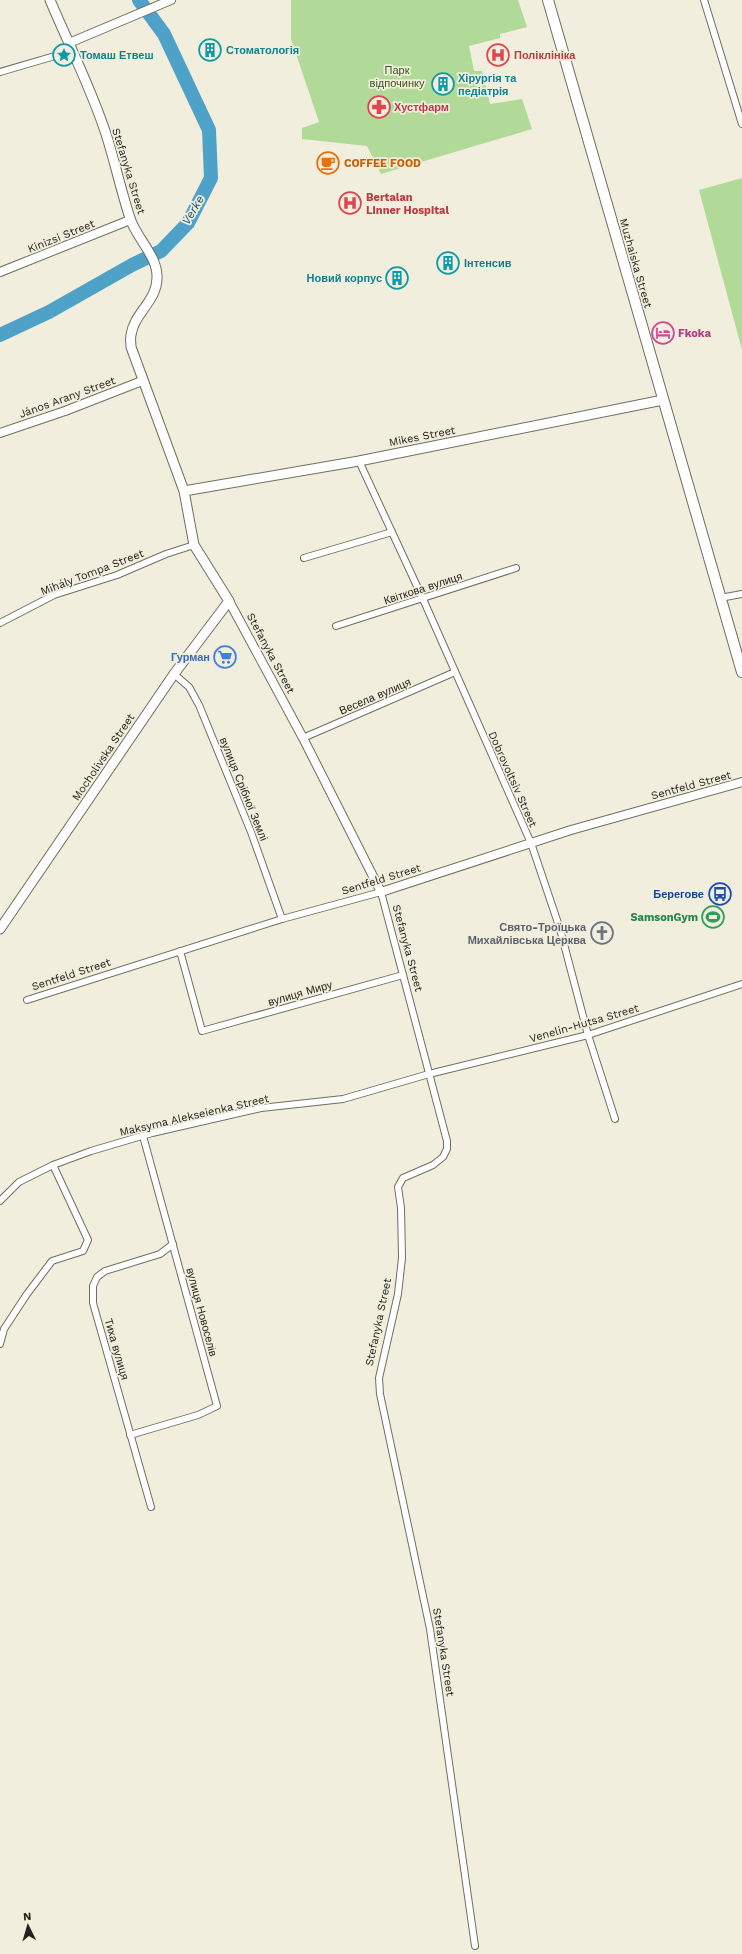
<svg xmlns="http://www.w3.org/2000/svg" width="742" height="1954" font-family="'Work Sans',sans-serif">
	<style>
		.green { fill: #b1d998 }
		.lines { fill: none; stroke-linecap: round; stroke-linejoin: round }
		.river { stroke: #4ea2c8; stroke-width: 14 }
		.minor-casing { stroke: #716e5f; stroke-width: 8 }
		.tertiary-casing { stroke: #716e5f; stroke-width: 10 }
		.secondary-casing { stroke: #716e5f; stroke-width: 11 }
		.trunk-casing { stroke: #716e5f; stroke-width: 12 }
		.minor { stroke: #fff; stroke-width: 6 }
		.tertiary { stroke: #fff; stroke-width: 8 }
		.secondary { stroke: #fff; stroke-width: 9 }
		.trunk { stroke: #fff; stroke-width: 10 }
		.labels { text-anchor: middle; stroke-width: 3.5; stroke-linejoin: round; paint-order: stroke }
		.culture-label { font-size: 11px; font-weight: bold; fill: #0d838f; stroke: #f1eedd; text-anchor: start }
		.health-label { font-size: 11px; font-weight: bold; fill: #be3a42; stroke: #f1eedd; text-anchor: start }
		.park-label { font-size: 11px; fill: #345816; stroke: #f1eedd }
		.food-label { font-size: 11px; font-weight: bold; fill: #c56008; stroke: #f1eedd; text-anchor: start }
		.street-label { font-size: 11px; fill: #24221c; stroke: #f1eedd }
		.hotel-label { font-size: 11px; font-weight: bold; fill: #b23c85; stroke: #f1eedd; text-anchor: start }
		.shop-label { font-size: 11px; font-weight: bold; fill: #366cbe; stroke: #f1eedd; text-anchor: end }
		.transit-label { font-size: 11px; font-weight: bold; fill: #164399; stroke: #f1eedd; text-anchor: end }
		.leisure-label { font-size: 11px; font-weight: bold; fill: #27864d; stroke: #f1eedd; text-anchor: end }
		.worship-label { font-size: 11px; font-weight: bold; fill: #5b616d; stroke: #f1eedd; text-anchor: end }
		.water-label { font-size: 12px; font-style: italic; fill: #135671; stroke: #f1eedd }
	</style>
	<rect width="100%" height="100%" fill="#f1eedd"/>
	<g class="green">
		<polygon points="291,0 518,0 527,27 500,34 500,38 469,46 474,71 482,71 490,104 522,99 532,129 381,174 367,146 302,139 302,128 319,122 291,39"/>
		<polygon points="742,178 742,350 699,190"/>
	</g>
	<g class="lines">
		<polyline class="river" points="0,335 49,312 132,265 161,251 188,223 211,178 209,130 164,34 139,0"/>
		<g class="minor-casing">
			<g id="minor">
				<polyline points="704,0 742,124"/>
				<polyline points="0,72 72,51"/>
				<polyline points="359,461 423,599 531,843 560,929 588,1035 615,1119"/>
				<polyline points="304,558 392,532"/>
				<polyline points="720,598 742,594"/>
				<polyline points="0,623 54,595 117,575 166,554 194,545"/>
				<polyline points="336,626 516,568"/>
				<polyline points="174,674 189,687 199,705 251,832 282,919"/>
				<polyline points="303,738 455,672"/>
				<polyline points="180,951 202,1031 403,975"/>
				<polyline points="27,1000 282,919 381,892 447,1141 447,1149 443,1157 433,1165 403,1178 398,1187 401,1208 402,1258 398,1294 379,1378 380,1394 430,1629 475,1946"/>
				<polyline points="0,1201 19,1182 53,1165 91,1151 152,1133 261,1108 343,1099 429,1074 588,1035 742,984"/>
				<polyline points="0,1344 4,1329 27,1294 52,1261 83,1251 88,1240 53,1165"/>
				<polyline points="130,1435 198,1415 217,1406 143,1136"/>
				<polyline points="151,1507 93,1303 93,1286 97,1277 105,1271 160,1254 173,1244"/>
			</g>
		</g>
		<g class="tertiary-casing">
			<g id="tertiary">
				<polyline points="69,43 171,0"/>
				<polyline points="0,272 130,220"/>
				<polyline points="0,433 65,411 142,381"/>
				<polyline points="229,601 303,738 381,892 571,830 742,782"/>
			</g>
		</g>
		<g class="secondary-casing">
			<g id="secondary">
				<polyline points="184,491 359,461 663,400"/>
				<path d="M0,929L174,674L229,601L194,545L184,491L131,347C131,343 130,339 131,335C134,313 157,301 157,278C158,256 136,238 130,218C121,191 115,162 106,134C91,88 69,45 50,0"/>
			</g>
		</g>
		<g class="trunk-casing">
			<polyline id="trunk" points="548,0 742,672"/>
		</g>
		<use href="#minor" class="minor"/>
		<use href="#tertiary" class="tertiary"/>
		<use href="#secondary" class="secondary"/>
		<use href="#trunk" class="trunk"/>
	</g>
	<defs>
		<g id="building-ring" transform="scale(1.15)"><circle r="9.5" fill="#f1eedd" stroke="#0f9aa8" stroke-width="1.5"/><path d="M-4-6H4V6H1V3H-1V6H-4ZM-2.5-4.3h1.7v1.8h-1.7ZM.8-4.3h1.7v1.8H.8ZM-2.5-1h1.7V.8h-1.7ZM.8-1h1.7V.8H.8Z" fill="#0f9aa8"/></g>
		<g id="sight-ring" transform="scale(1.15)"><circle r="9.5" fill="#f1eedd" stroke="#0f9aa8" stroke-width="1.5"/><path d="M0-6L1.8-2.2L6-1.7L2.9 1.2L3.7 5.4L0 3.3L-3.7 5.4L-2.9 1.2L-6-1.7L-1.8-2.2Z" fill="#0f9aa8"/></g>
		<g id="hospital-ring" transform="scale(1.15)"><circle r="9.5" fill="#f1eedd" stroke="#e0444e" stroke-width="1.5"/><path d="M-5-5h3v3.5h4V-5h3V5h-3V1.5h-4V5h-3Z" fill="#e0444e"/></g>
		<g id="pharmacy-ring" transform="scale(1.15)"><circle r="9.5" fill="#f1eedd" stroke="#e0444e" stroke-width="1.5"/><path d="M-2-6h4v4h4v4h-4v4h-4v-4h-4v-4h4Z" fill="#e0444e"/></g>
		<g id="cafe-ring" transform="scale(1.15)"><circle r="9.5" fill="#f1eedd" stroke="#e8710a" stroke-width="1.5"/><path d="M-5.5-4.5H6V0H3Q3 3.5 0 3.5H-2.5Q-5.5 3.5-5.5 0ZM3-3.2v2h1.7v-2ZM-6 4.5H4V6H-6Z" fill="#e8710a"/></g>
		<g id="hotel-ring" transform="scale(1.15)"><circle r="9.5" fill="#f1eedd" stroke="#d1479c" stroke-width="1.5"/><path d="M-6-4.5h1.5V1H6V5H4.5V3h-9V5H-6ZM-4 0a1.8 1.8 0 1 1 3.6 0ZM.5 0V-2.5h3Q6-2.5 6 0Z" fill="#d1479c"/></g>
		<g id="supermarket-ring" transform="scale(1.15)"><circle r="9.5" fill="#f1eedd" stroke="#3f7fe0" stroke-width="1.5"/><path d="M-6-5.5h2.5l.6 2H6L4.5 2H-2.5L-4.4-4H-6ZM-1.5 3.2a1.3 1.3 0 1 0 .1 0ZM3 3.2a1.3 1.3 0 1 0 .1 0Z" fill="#3f7fe0"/></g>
		<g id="bus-ring" transform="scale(1.15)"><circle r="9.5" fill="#f1eedd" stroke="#1a4fb4" stroke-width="1.5"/><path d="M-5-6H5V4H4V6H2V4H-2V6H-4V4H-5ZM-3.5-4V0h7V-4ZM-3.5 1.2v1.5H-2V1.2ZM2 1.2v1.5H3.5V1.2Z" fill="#1a4fb4"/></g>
		<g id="stadium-ring" transform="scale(1.15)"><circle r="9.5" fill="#f1eedd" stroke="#2e9e5b" stroke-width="1.5"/><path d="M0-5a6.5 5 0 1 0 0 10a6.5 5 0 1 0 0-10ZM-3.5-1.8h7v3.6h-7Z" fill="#2e9e5b"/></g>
		<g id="church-ring" transform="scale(1.15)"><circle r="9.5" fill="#f1eedd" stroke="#6b7280" stroke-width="1.5"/><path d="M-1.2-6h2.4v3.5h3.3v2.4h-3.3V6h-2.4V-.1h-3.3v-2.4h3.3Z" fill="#6b7280"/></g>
	</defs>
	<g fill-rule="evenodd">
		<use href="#building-ring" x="210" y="50"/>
		<use href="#sight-ring" x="64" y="55"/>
		<use href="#hospital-ring" x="498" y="55"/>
		<use href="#building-ring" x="443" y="84"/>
		<use href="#pharmacy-ring" x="379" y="107"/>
		<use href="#cafe-ring" x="328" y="163"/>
		<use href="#hospital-ring" x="350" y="203"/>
		<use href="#building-ring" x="448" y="263"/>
		<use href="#building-ring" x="397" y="278"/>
		<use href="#hotel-ring" x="663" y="333"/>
		<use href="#supermarket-ring" x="225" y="657"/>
		<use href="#bus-ring" x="720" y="894"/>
		<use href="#stadium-ring" x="713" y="917"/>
		<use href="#church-ring" x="602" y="933"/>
	</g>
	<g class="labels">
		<g class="culture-label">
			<text x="226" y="54">Стоматологія</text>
			<text x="80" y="59">Томаш Етвеш</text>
			<text x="458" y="82">Хірургія та<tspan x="458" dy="13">педіатрія</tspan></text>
			<text x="464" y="267">Інтенсив</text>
			<text x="382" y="282" text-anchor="end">Новий корпус</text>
		</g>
		<g class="health-label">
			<text x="514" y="59">Поліклініка</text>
			<text x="394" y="111">Хустфарм</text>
			<text x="366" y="201">Bertalan<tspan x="366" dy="13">Linner Hospital</tspan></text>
		</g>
		<g class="park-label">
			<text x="397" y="74">Парк<tspan x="397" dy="13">відпочинку</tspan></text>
		</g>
		<g class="food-label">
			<text x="344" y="167">COFFEE FOOD</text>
		</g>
		<g class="street-label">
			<text transform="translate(129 171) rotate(73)" y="4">Stefanyka Street</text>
			<text transform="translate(61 236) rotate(-22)" y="4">Kinizsi Street</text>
			<text transform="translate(636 263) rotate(74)" y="4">Muzhaiska Street</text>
			<text transform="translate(67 397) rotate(-20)" y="4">János Arany Street</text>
			<text transform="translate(422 436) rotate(-11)" y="4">Mikes Street</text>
			<text transform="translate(92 572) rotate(-21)" y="4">Mihály Tompa Street</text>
			<text transform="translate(423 588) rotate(-18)" y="4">Квіткова вулиця</text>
			<text transform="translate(271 653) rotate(62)" y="4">Stefanyka Street</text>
			<text transform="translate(375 696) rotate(-23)" y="4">Весела вулиця</text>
			<text transform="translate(103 757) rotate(-56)" y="4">Mocholivska Street</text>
			<text transform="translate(513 779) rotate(66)" y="4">Dobrovoltsiv Street</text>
			<text transform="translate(691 785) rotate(-15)" y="4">Sentfeld Street</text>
			<text transform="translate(244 789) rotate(68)" y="4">вулиця Срібної Землі</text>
			<text transform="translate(381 879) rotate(-17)" y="4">Sentfeld Street</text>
			<text transform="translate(408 948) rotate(75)" y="4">Stefanyka Street</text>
			<text transform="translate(71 974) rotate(-18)" y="4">Sentfeld Street</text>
			<text transform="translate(300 993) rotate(-16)" y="4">вулиця Миру</text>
			<text transform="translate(584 1023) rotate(-16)" y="4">Venelin-Hutsa Street</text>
			<text transform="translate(194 1115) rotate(-13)" y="4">Maksyma Alekseienka Street</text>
			<text transform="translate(202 1312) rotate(75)" y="4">вулиця Новоселів</text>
			<text transform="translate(378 1322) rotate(-78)" y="4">Stefanyka Street</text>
			<text transform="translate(117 1349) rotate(74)" y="4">Тиха вулиця</text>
			<text transform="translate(444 1652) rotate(81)" y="4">Stefanyka Street</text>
		</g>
		<g class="hotel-label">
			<text x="678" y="337">Fkoka</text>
		</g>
		<g class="shop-label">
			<text x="210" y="661">Гурман</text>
		</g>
		<g class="transit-label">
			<text x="704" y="898">Берегове</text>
		</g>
		<g class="leisure-label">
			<text x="698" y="921">SamsonGym</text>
		</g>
		<g class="worship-label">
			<text x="586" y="931">Свято-Троїцька<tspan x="586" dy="13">Михайлівська Церква</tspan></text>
		</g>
		<g class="water-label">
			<text transform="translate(193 210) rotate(-60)" y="4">Verke</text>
		</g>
	</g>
	<g transform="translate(28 1926) rotate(355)" stroke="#f1eedd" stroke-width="3" paint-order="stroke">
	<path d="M0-3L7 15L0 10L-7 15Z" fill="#24221c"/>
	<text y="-6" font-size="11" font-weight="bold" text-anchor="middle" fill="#24221c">N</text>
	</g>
</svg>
